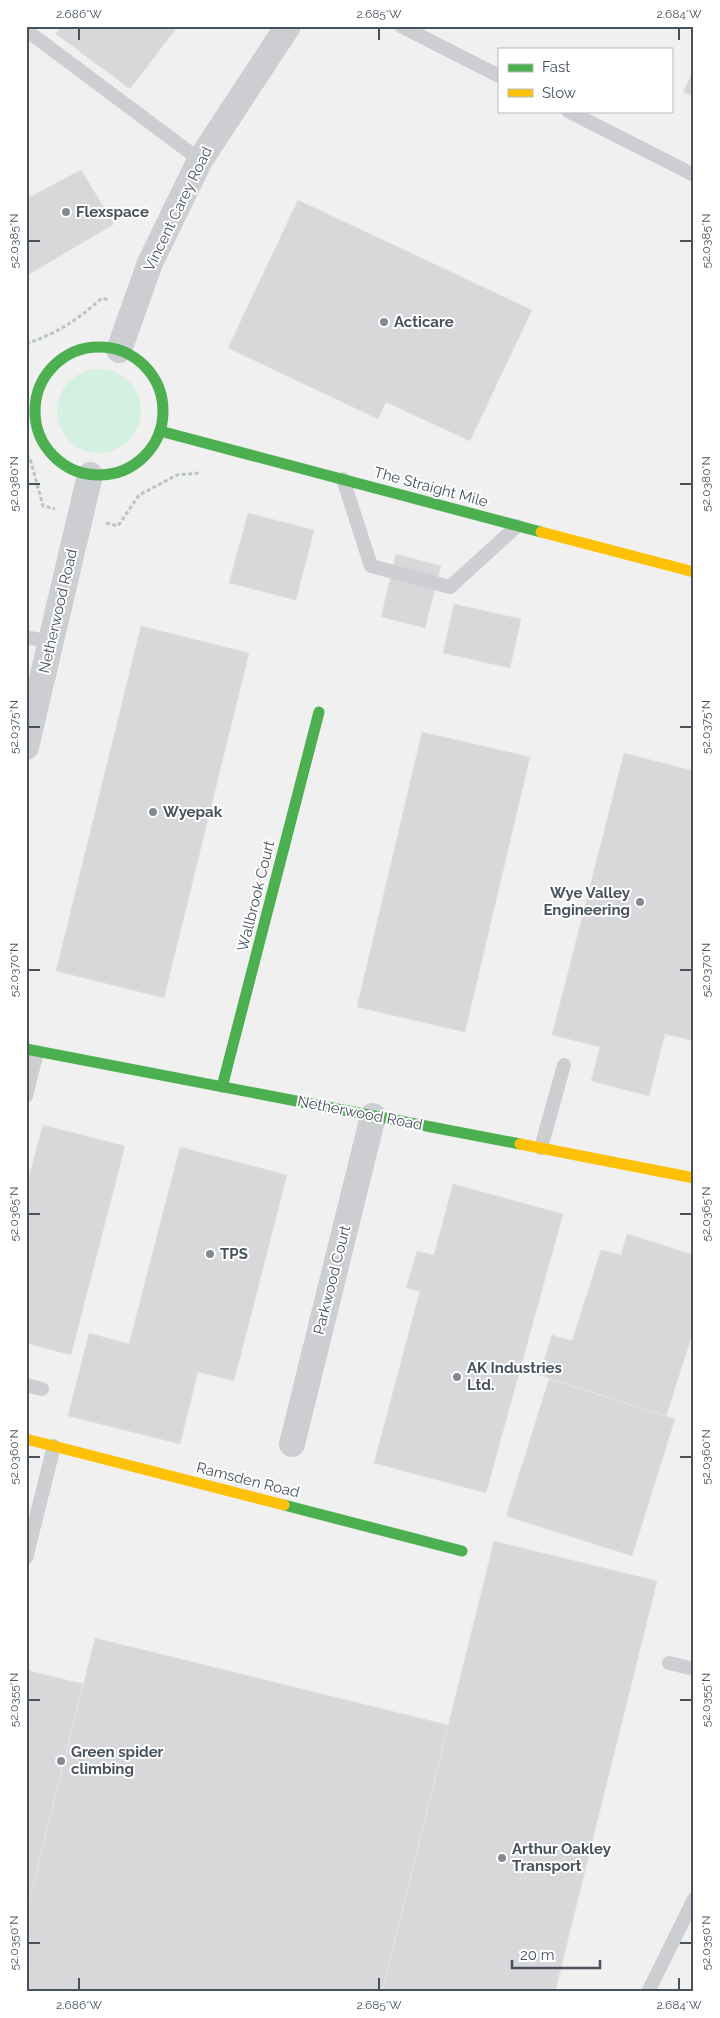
<svg xmlns="http://www.w3.org/2000/svg" width="720" height="2018" font-family="Raleway,sans-serif">
	<style>
		.green { fill: #d4f0e0 }
		.building { fill: #d8d8da; stroke: #e2e2e3 }
		.lines { fill: none; stroke-linecap: round; stroke-linejoin: round }
		.path { stroke: #b9c5c1; stroke-width: 3; stroke-dasharray: 4 2.5; stroke-linecap: butt }
		.lane { stroke: #ccced1; stroke-width: 14 }
		.street { stroke: #ccced1; stroke-width: 26 }
		.fast { stroke: #4caf50; stroke-width: 11 }
		.slow { stroke: #ffc107; stroke-width: 11 }
		.ticks { fill: none; stroke: #47525d; stroke-width: 2 }
		.poi-dot { fill: #828990; stroke: #fff; stroke-width: 2 }
		.labels { text-anchor: middle; stroke-width: 4; stroke-linejoin: round; paint-order: stroke }
		.street-label { font-size: 15px; fill: #47525d; stroke: #fff }
		.poi-label { font-size: 15px; font-weight: bold; fill: #47525d; stroke: #fff; text-anchor: start }
		.neatline { fill: none; stroke: #47525d; stroke-width: 2 }
		.ticks-label { font-size: 12px; text-anchor: middle; fill: #47525d }
	</style>
	<rect width="100%" height="100%" fill="#f1f0f0"/>
	<circle class="green" cx="99" cy="411" r="42"/>
	<g class="building">
		<polygon points="62,26 178,26 130,89 56,34"/>
		<polygon points="694,70 694,97 683,92"/>
		<polygon points="81,170 114,224 26,276 26,199"/>
		<polygon points="298,200 532,310 470,441 386,402 378,419 228,348"/>
		<polygon points="248,513 314,530 296,600 229,583"/>
		<polygon points="396,554 441,566 425,628 381,617"/>
		<polygon points="454,604 521,619 510,668 443,653"/>
		<polygon points="141,626 249,653 164,998 56,971"/>
		<polygon points="422,732 530,757 465,1032 357,1007"/>
		<polygon points="624,753 694,771 694,1041 665,1034 649,1096 591,1081 600,1047 552,1035"/>
		<polygon points="43,1125 125,1146 71,1355 26,1343 26,1188"/>
		<polygon points="180,1147 287,1175 234,1381 198,1372 180,1444 68,1416 89,1333 129,1344"/>
		<polygon points="453,1184 563,1214 486,1493 374,1463 420,1291 406,1288 417,1251 434,1255"/>
		<polygon points="627,1234 694,1255 694,1329 666,1416 539,1375 552,1335 572,1341 601,1250 621,1255"/>
		<polygon points="549,1379 675,1419 632,1556 506,1516"/>
		<polygon points="494,1541 657,1581 555,1992 382,1992"/>
		<polygon points="95,1638 448,1725 382,1992 26,1992 26,1914"/>
		<polygon points="26,1670 83,1684 26,1914"/>
	</g>
	<g class="lines">
		<g class="path">
			<path d="M26,344C59,332 76,321 102,298L109,300"/>
			<polyline points="26,455 30,458 43,506 55,509"/>
			<polyline points="106,523 118,526 139,495 177,475 199,473"/>
		</g>
		<g class="lane">
			<polyline points="401,26 499,76"/>
			<polyline points="26,30 200,160"/>
			<polyline points="568,111 694,175"/>
			<polyline points="343,479 371,566 450,587 517,526"/>
			<polyline points="26,637 51,642"/>
			<polyline points="26,1096 37,1052"/>
			<polyline points="541,1148 564,1065"/>
			<polyline points="26,1385 42,1389"/>
			<polyline points="26,1558 54,1446"/>
			<polyline points="669,1663 694,1669"/>
			<polyline points="648,1992 694,1899"/>
		</g>
		<g class="street">
			<polyline points="119,350 150,263 200,160 288,26"/>
			<polyline points="26,747 90,475"/>
			<polyline points="292,1444 373,1116"/>
		</g>
		<g class="fast">
			<circle cx="99" cy="411" r="64"/>
			<polyline points="160,431 541,532"/>
			<polyline points="26,1049 520,1144"/>
			<polyline points="222,1087 319,712"/>
			<polyline points="284,1505 462,1551"/>
		</g>
		<g class="slow">
			<polyline points="541,532 694,572"/>
			<polyline points="520,1144 694,1178"/>
			<polyline points="26,1439 284,1505"/>
		</g>
	</g>
	<path class="ticks" d="M79,28V40M379,28V40M679,28V40M28,241H40M680,241H692M28,484H40M680,484H692M28,727H40M680,727H692M28,970H40M680,970H692M28,1214H40M680,1214H692M28,1457H40M680,1457H692M28,1700H40M680,1700H692M28,1943H40M680,1943H692M79,1978V1990M379,1978V1990M679,1978V1990"/>
	<g class="poi-dot">
		<circle cx="66" cy="212" r="5"/>
		<circle cx="384" cy="322" r="5"/>
		<circle cx="153" cy="812" r="5"/>
		<circle cx="640" cy="902" r="5"/>
		<circle cx="210" cy="1254" r="5"/>
		<circle cx="457" cy="1377" r="5"/>
		<circle cx="61" cy="1761" r="5"/>
		<circle cx="502" cy="1858" r="5"/>
	</g>
	<g class="labels">
		<g class="street-label">
			<text transform="translate(178 209) rotate(-64)" y="5">Vincent Carey Road</text>
			<text transform="translate(431 487) rotate(15)" y="5">The Straight Mile</text>
			<text transform="translate(58 611) rotate(-77)" y="5">Netherwood Road</text>
			<text transform="translate(256 896) rotate(-76)" y="5">Wallbrook Court</text>
			<text transform="translate(360 1113) rotate(11)" y="5">Netherwood Road</text>
			<text transform="translate(332 1280) rotate(-76)" y="5">Parkwood Court</text>
			<text transform="translate(248 1480) rotate(14)" y="5">Ramsden Road</text>
		</g>
		<g class="poi-label">
			<text x="76" y="217">Flexspace</text>
			<text x="394" y="327">Acticare</text>
			<text x="163" y="817">Wyepak</text>
			<text x="630" y="898" text-anchor="end">Wye Valley<tspan x="630" dy="17">Engineering</tspan></text>
			<text x="220" y="1259">TPS</text>
			<text x="467" y="1373">AK Industries<tspan x="467" dy="17">Ltd.</tspan></text>
			<text x="71" y="1757">Green spider<tspan x="71" dy="17">climbing</tspan></text>
			<text x="512" y="1854">Arthur Oakley<tspan x="512" dy="17">Transport</tspan></text>
		</g>
	</g>
	<rect width="720" height="2018" fill="none" stroke="#ffffff" stroke-width="55"/>
	<rect x="498" y="48" width="175" height="65" fill="#ffffff" stroke="#b5babe"/>
	<rect x="508" y="64" width="25" height="8" fill="#4caf50" stroke="#b5babe"/>
	<text x="542" y="72" font-size="15" fill="#47525d">Fast</text>
	<rect x="508" y="89" width="25" height="8" fill="#ffc107" stroke="#b5babe"/>
	<text x="542" y="98" font-size="15" fill="#47525d">Slow</text>
	<path d="M512 1960v8h88v-8" fill="none" stroke="#47525d" stroke-width="2.5"/>
	<text x="520" y="1960" font-size="15" fill="#47525d" stroke="#ffffff" stroke-width="4" paint-order="stroke">20 m</text>
	<rect x="28" y="28" width="664" height="1962" class="neatline"/>
	<g class="ticks-label">
		<text x="79" y="18">2.686°W</text>
		<text x="379" y="18">2.685°W</text>
		<text x="679" y="18">2.684°W</text>
		<text transform="translate(14 241) rotate(-90)" y="4">52.0385°N</text>
		<text transform="translate(706 241) rotate(-90)" y="4">52.0385°N</text>
		<text transform="translate(14 484) rotate(-90)" y="4">52.0380°N</text>
		<text transform="translate(706 484) rotate(-90)" y="4">52.0380°N</text>
		<text transform="translate(14 727) rotate(-90)" y="4">52.0375°N</text>
		<text transform="translate(706 727) rotate(-90)" y="4">52.0375°N</text>
		<text transform="translate(14 970) rotate(-90)" y="4">52.0370°N</text>
		<text transform="translate(706 970) rotate(-90)" y="4">52.0370°N</text>
		<text transform="translate(14 1214) rotate(-90)" y="4">52.0365°N</text>
		<text transform="translate(706 1214) rotate(-90)" y="4">52.0365°N</text>
		<text transform="translate(14 1457) rotate(-90)" y="4">52.0360°N</text>
		<text transform="translate(706 1457) rotate(-90)" y="4">52.0360°N</text>
		<text transform="translate(14 1700) rotate(-90)" y="4">52.0355°N</text>
		<text transform="translate(706 1700) rotate(-90)" y="4">52.0355°N</text>
		<text transform="translate(14 1943) rotate(-90)" y="4">52.0350°N</text>
		<text transform="translate(706 1943) rotate(-90)" y="4">52.0350°N</text>
		<text x="79" y="2009">2.686°W</text>
		<text x="379" y="2009">2.685°W</text>
		<text x="679" y="2009">2.684°W</text>
	</g>
</svg>
